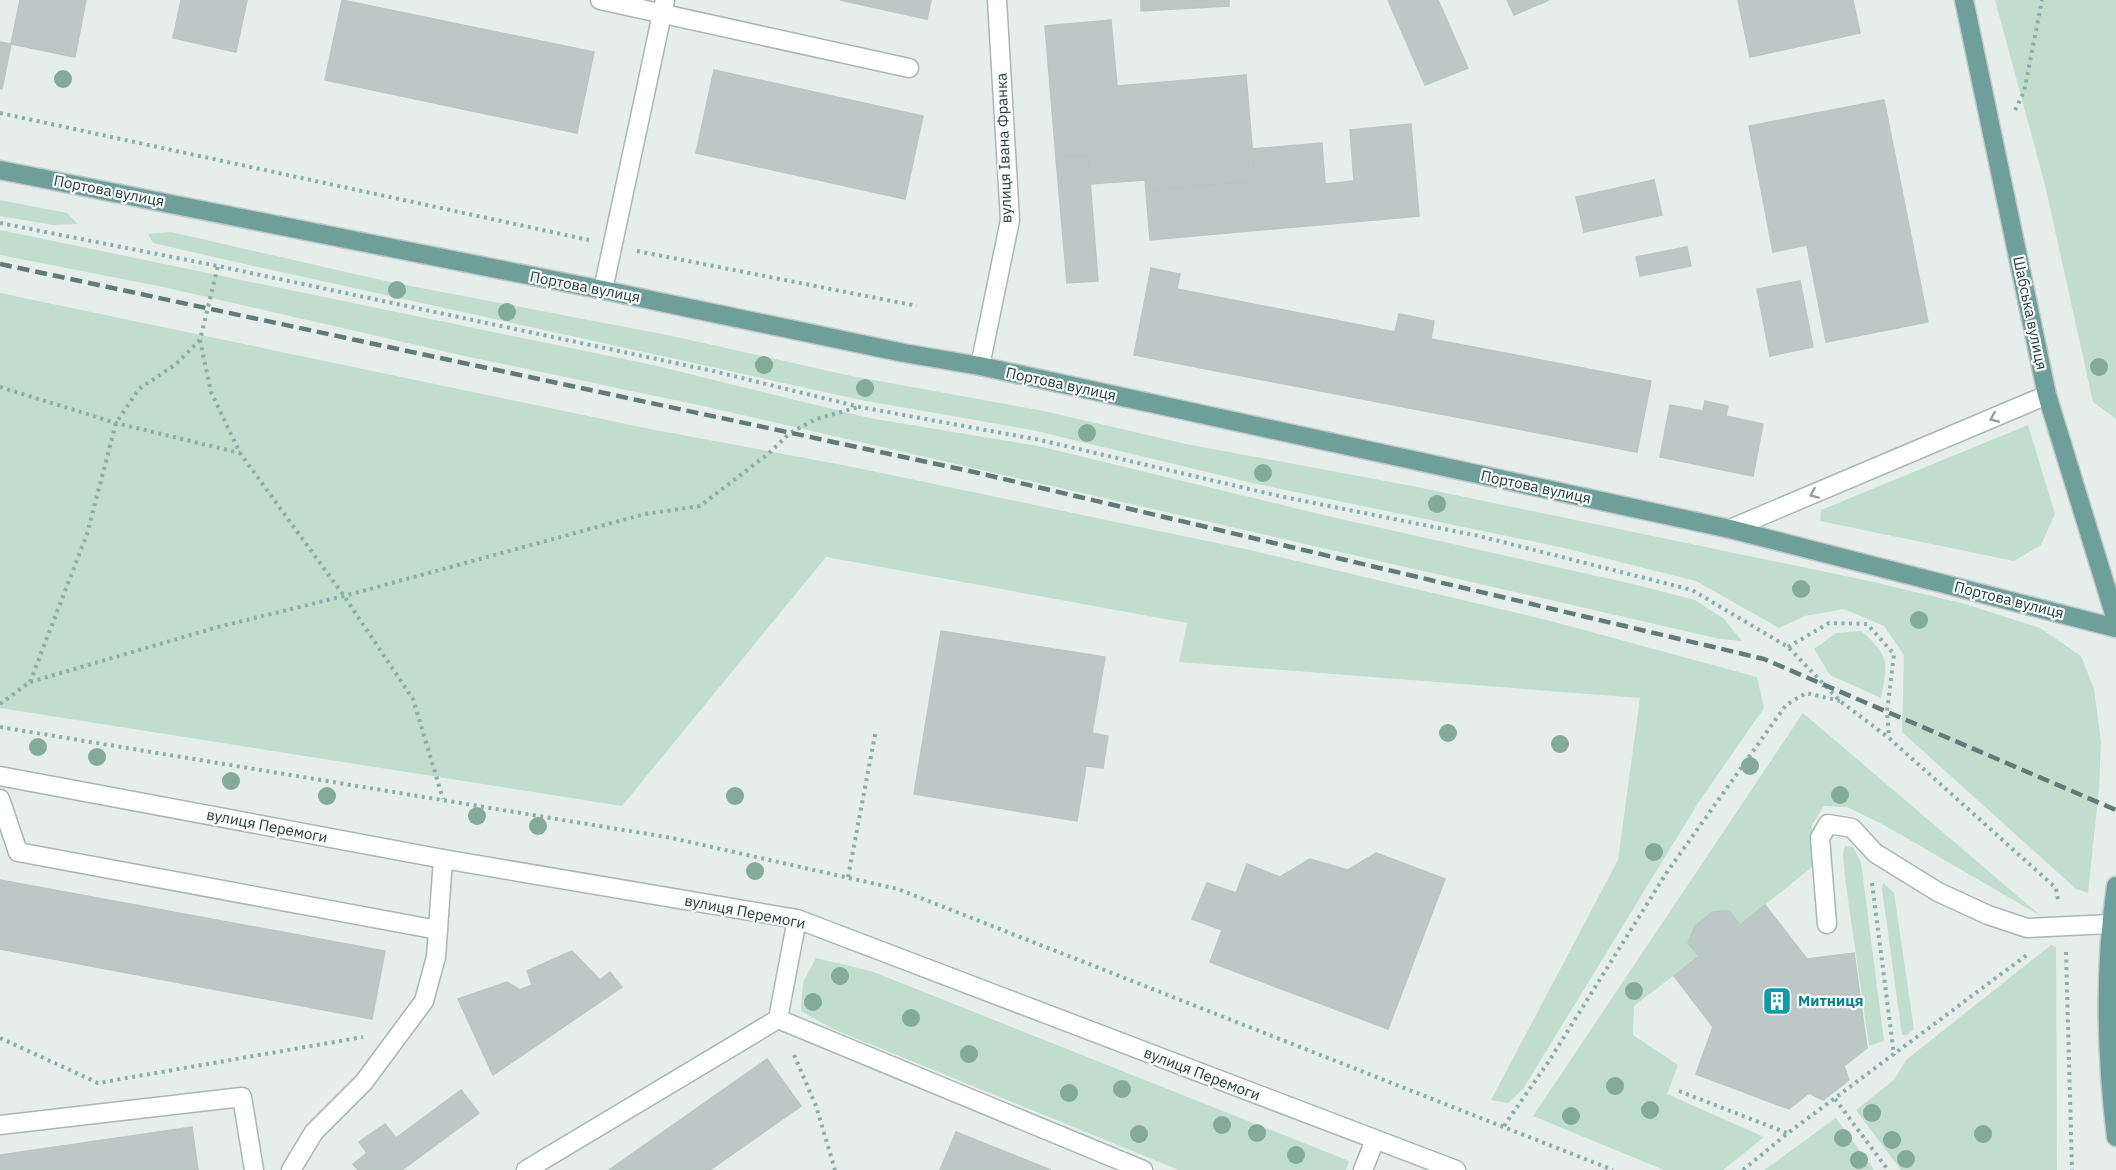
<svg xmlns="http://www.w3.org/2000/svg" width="2116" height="1170" font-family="'IBM Plex Sans',sans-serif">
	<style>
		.green { fill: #c1ddcd }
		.building { fill: #bcc8c5; stroke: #b9c7c3; stroke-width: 1.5 }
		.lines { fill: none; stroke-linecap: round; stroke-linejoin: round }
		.minor-casing { stroke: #a9b6b4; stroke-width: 21 }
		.major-casing { stroke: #c2c9c8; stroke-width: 21 }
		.path { stroke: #8aaea9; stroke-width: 4; stroke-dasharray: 3 4.5; stroke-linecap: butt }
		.minor { stroke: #fff; stroke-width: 18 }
		.major { stroke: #6f9f9b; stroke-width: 18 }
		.rail { stroke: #617a77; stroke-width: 4.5; stroke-dasharray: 12 6; stroke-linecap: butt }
		.tree { fill: #84aa9a }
		.oneway { stroke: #929f9e }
		.labels { text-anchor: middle; stroke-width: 4.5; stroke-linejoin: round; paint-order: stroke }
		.street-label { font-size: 15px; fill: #263f3c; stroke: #f7faf9 }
		.culture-label { font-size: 15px; font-weight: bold; fill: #0d838f; stroke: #f7faf9; text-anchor: start }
	</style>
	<rect width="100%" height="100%" fill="#e6eeec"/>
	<g class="green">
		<polygon points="1995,0 2116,0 2116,419 2093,402 2045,185"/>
		<polygon points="0,200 67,213 78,224 53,225 0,216"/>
		<polygon points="0,230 653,365 869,418 1038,446 1332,517 1637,585 1695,600 1724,619 1742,641 1720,639 703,406 451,353 163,287 0,255"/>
		<polygon points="171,232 390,282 672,336 851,376 1044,411 1186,444 1412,486 1874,582 1965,604 2040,628 2081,656 2094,689 2101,742 2099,789 2088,893 2076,889 1902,732 1904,655 1884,626 1844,609 1805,616 1779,628 1696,581 1560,547 1257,484 1032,430 861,400 218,258 153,243 148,234"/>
		<polygon points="0,293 645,428 848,466 1250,550 1547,620 1757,677 1764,708 1698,803 1523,1089 1508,1103 1491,1100 1618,860 1640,698 1179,662 1187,623 826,557 622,806 0,708"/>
		<polygon points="2028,425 2055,514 2041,545 2014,561 1820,521 1821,510"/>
		<path d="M1861,631C1890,655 1888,664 1881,698L1830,675L1814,649L1836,633Z"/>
		<polygon points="1803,713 2041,916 1884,825 1847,807 1824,806 1812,825 1812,867 1740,925 1713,912 1695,926 1688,943 1699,956 1634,1006 1633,1035 1678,1065 1667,1094 1764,1137 1723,1170 1664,1170 1533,1116"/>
		<polygon points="1845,846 1853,847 1861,862 1884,1041 1869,1046 1846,885 1843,854"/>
		<polygon points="1883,883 1894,893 1914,1029 1907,1035 1902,1035 1882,889"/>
		<polygon points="2051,945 2056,947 2057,1170 1901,1170 1856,1110 1894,1080 1906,1060"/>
		<polygon points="816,958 871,971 1349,1161 1346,1170 1179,1170 833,1029 801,1011 803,982"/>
		<polygon points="1836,1118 1874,1170 1764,1170"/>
	</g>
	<g class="building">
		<polygon points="20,0 86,0 75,57 11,44"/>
		<polygon points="181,0 247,0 236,52 173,38"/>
		<polygon points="342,0 594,52 577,133 325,80"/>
		<polygon points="840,0 931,0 927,19"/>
		<polygon points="1141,0 1229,0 1229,6 1141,11"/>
		<polygon points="1388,0 1438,0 1468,68 1425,85"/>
		<polygon points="1507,0 1549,0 1514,15"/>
		<polygon points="1738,0 1853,0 1860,33 1750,57"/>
		<polygon points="1111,20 1117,86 1246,75 1255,181 1146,191 1145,180 1090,184 1088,155 1056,158 1045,26"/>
		<polygon points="0,42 11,44 2,89 0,89"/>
		<polygon points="714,70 923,116 905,199 696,153"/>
		<polygon points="1884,100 1928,322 1826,342 1807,245 1773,252 1749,126"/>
		<polygon points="1411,124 1419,216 1150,240 1146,191 1255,181 1252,149 1322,143 1325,184 1354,181 1350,130"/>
		<polygon points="1088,155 1098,281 1067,283 1056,158"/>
		<polygon points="1654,180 1662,215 1584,232 1576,197"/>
		<polygon points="1687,247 1691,266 1640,276 1636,257"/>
		<polygon points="1151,268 1180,274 1177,289 1395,332 1399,314 1434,321 1431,339 1651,381 1637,452 1134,355"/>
		<polygon points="1800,281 1813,347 1770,356 1757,289"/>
		<polygon points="1705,401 1728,406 1726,416 1763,424 1753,476 1660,457 1670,405 1703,411"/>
		<polygon points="941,631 1105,657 1092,733 1108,736 1103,768 1086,766 1077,821 914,794"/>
		<polygon points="1376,853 1445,879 1388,1029 1210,962 1222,930 1192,919 1207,883 1236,893 1247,864 1280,877 1310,859 1348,870"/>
		<polygon points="0,880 385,951 372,1019 0,949"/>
		<polygon points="1765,905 1807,959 1854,953 1867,1048 1844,1066 1849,1080 1823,1100 1809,1093 1789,1109 1696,1074 1713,1027 1674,976 1699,956 1688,943 1695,926 1713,912 1729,911 1740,925"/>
		<polygon points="572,951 600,980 610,972 622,987 493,1075 458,999 507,982 520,990 532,985 527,971"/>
		<polygon points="767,1059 801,1106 710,1170 609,1170"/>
		<polygon points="461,1090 479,1113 402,1170 358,1170 353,1164 367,1153 359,1142 385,1124 396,1138"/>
		<polygon points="192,1127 198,1170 0,1170 0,1155"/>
		<polygon points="956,1132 1051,1170 940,1170"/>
	</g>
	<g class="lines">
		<g class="minor-casing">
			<g id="minor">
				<polyline points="600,0 909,68"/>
				<polyline points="603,290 665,0"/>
				<polyline points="980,366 1010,220 997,0"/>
				<polyline points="1730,529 2047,395"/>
				<polyline points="0,776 443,859 797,919 1456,1170"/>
				<polyline points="0,799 18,852 438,930"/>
				<polyline points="1827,924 1820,838 1828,824 1852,828 1875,853 1938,892 1988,915 2027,928 2110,924"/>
				<polyline points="778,1019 1143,1170"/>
				<polyline points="0,1125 242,1097 254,1170"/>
				<polyline points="291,1170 314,1132 364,1082 424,1001 436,957 443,859"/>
				<polyline points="526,1170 778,1019 797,919"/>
				<polyline points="1363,1170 1375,1140"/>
			</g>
		</g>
		<g class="major-casing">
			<g id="major">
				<polyline points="1964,0 2047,395 2116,620"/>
				<polyline points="0,170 603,290 904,353 980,366 1730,529 2116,628"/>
				<path d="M2116,886C2104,968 2106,1055 2116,1137"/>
			</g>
		</g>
		<g class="path">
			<polyline points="2015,110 2024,92 2042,0"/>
			<polyline points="0,113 589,240"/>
			<polyline points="0,223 218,266 713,371 860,407 1040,440 1279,496 1479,536 1692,590 1788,647 1840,701 1889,738 2056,888 2058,900"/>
			<polyline points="637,251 917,306"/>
			<polyline points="200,340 211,392 240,453 344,596 413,699 443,799"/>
			<polyline points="0,387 116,423 240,453"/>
			<polyline points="1788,647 1829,623 1867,624 1894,654 1887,712 1889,737"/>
			<polyline points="30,682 87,534 116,423 139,389 176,364 200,340 218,266"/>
			<polyline points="0,704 30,682 218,627 344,596 645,514 700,506 768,454 790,433 816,419 859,407"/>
			<polyline points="0,727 672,838 898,889 1613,1170"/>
			<polyline points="848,877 876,730"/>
			<polyline points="1872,883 1894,1055"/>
			<polyline points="2066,952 2072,1170"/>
			<polyline points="0,1038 98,1083 363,1037"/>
			<polyline points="794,1055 816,1106 835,1170"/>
			<polyline points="1679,1091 1787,1133"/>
			<polyline points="1835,1099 1888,1170"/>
			<polyline points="1504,1126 1549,1061 1667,872 1786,705 1806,693 1840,701"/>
			<polyline points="1743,1170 1788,1133 2028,954"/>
		</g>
		<use href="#minor" class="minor"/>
		<use href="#major" class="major"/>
		<polyline class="rail" points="0,264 974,472 1764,659 2116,810"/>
	</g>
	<g class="tree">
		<circle cx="63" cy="79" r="9"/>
		<circle cx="397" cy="290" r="9"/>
		<circle cx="507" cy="312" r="9"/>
		<circle cx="764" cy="365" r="9"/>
		<circle cx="2099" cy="367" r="9"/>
		<circle cx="865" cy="388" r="9"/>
		<circle cx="1087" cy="433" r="9"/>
		<circle cx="1263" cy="473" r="9"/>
		<circle cx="1437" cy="504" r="9"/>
		<circle cx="1801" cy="589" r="9"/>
		<circle cx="1919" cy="620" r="9"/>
		<circle cx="1448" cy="733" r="9"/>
		<circle cx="1560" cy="744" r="9"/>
		<circle cx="38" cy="747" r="9"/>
		<circle cx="97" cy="757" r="9"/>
		<circle cx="1750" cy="766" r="9"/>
		<circle cx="231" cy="781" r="9"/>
		<circle cx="1840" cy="795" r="9"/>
		<circle cx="327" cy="796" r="9"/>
		<circle cx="735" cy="796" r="9"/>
		<circle cx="477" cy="816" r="9"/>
		<circle cx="538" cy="826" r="9"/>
		<circle cx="1654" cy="852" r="9"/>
		<circle cx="755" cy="871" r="9"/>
		<circle cx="840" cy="976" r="9"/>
		<circle cx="1634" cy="991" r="9"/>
		<circle cx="813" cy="1002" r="9"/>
		<circle cx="911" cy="1018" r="9"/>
		<circle cx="969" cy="1054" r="9"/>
		<circle cx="1615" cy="1086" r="9"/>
		<circle cx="1122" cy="1089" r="9"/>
		<circle cx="1069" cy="1093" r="9"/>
		<circle cx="1650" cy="1110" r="9"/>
		<circle cx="1872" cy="1113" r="9"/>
		<circle cx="1571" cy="1116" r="9"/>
		<circle cx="1222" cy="1125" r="9"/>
		<circle cx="1257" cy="1133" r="9"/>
		<circle cx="1139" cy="1134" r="9"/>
		<circle cx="1983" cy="1134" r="9"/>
		<circle cx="1843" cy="1138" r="9"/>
		<circle cx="1892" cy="1140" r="9"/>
		<circle cx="1296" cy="1155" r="9"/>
		<circle cx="1906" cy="1159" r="9"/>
		<circle cx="1859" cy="1160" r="9"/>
	</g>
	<defs><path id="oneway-chevron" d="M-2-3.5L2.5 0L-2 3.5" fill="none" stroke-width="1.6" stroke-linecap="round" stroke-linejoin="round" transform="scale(1.5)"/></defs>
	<g class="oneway">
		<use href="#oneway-chevron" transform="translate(1994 418) rotate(157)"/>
		<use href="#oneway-chevron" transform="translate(1814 494) rotate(157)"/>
	</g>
	<defs>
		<g id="building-square" transform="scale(1.5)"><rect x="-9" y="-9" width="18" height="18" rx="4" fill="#0f9aa8" stroke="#f7faf9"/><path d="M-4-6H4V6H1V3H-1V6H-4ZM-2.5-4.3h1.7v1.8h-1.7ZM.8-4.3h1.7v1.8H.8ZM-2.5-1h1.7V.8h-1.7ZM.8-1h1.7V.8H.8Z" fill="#fff"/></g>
	</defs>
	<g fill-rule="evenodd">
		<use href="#building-square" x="1777" y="1001"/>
	</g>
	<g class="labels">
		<g class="street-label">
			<text transform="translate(1004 148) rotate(-92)" y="5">вулиця Івана Франка</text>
			<text transform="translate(109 191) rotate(11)" y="5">Портова вулиця</text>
			<text transform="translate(585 287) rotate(11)" y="5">Портова вулиця</text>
			<text transform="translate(2030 313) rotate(78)" y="5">Шабська вулиця</text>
			<text transform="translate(1061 384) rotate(12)" y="5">Портова вулиця</text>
			<text transform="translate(1536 487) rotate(12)" y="5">Портова вулиця</text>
			<text transform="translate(2009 600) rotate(14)" y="5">Портова вулиця</text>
			<text transform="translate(267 826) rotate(11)" y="5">вулиця Перемоги</text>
			<text transform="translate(745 912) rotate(11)" y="5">вулиця Перемоги</text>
			<text transform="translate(1202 1074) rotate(21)" y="5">вулиця Перемоги</text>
		</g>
		<g class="culture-label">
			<text x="1798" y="1006">Митниця</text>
		</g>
	</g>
</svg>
